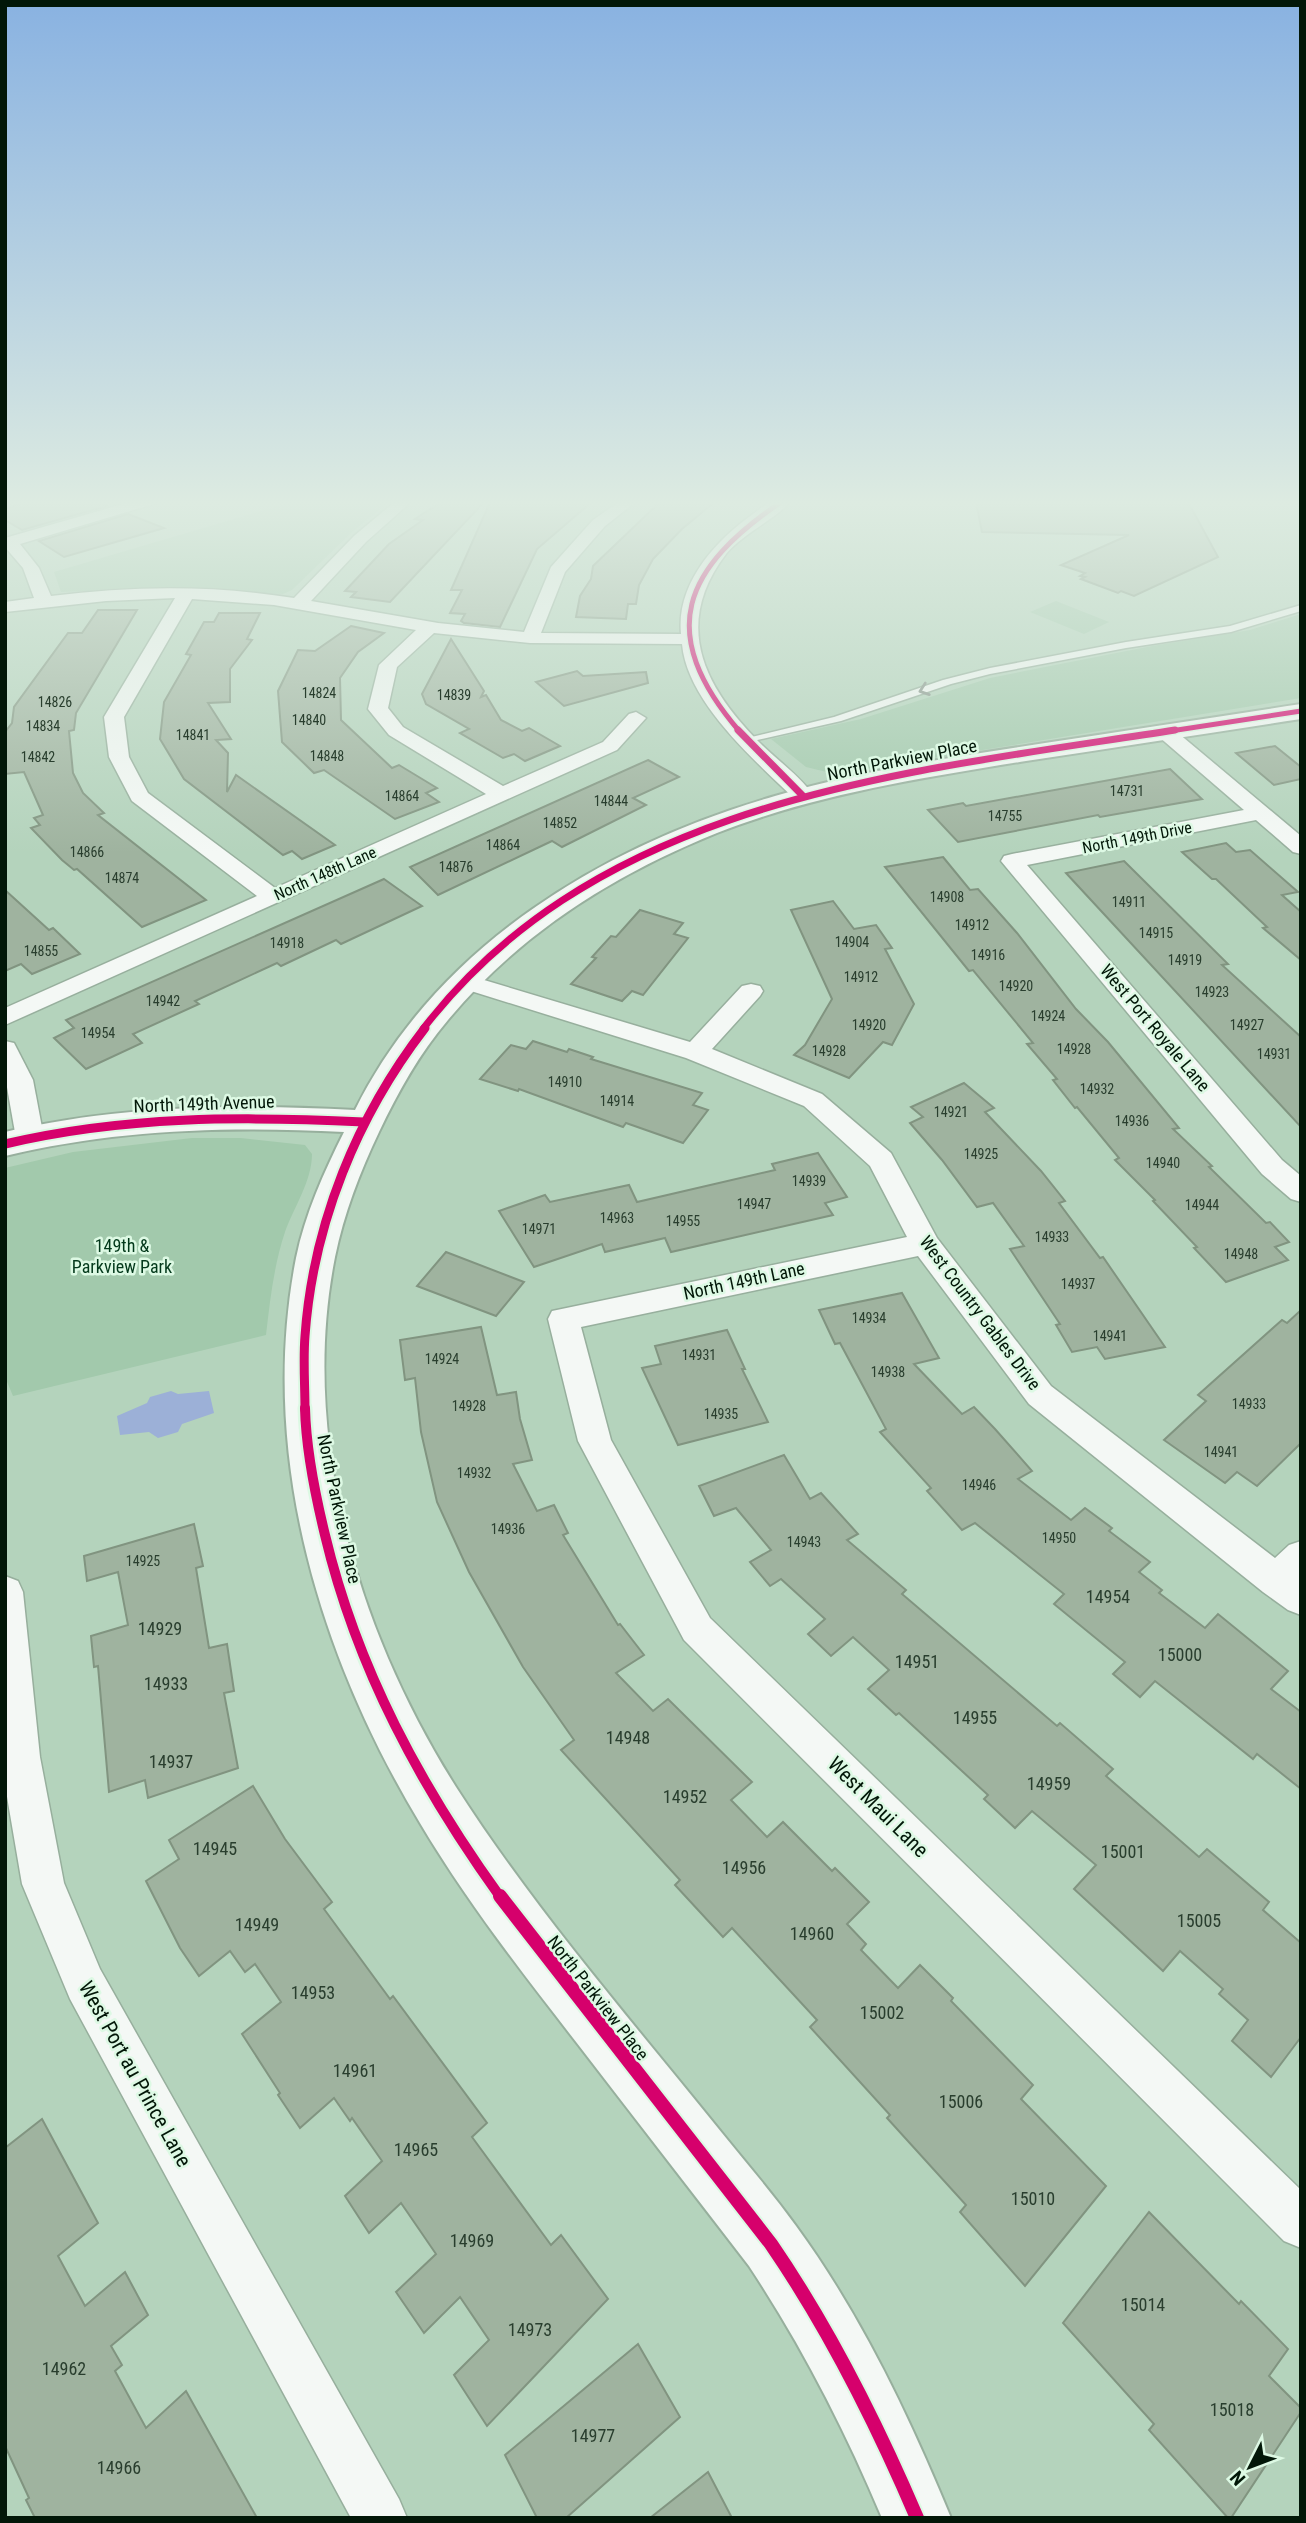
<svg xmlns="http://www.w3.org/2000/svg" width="1306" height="2523" font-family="'Roboto Condensed',sans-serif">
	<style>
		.green { fill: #a2c9ac }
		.water { fill: #9cb0d7 }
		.building { fill: #9fb39f; stroke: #819480; stroke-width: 2 }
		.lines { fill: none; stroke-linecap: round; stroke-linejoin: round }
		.lane-casing { stroke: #97af9d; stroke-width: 3 }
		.street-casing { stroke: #97af9d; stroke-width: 3 }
		.secondary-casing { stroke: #97af9d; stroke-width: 4 }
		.lane { fill: #f4f8f5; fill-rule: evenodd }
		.street { fill: #f4f8f5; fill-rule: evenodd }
		.secondary { fill: #f4f8f5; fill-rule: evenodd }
		.cycleway-far4-casing { stroke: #ddf9e4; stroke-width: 8 }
		.cycleway-far3-casing { stroke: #ddf9e4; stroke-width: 10 }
		.cycleway-far2-casing { stroke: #ddf9e4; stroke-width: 13 }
		.cycleway-far1-casing { stroke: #ddf9e4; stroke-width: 15 }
		.cycleway-casing { stroke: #ddf9e4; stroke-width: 18 }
		.cycleway-far4 { stroke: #d6006c; stroke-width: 5 }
		.cycleway-far3 { stroke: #d6006c; stroke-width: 7 }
		.cycleway-far2 { stroke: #d6006c; stroke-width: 9 }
		.cycleway-far1 { stroke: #d6006c; stroke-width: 10 }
		.cycleway { stroke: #d6006c; stroke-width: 14 }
		.oneway { stroke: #87938a }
		.labels { text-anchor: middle; stroke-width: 5; stroke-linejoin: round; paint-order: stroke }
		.number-label { font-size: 14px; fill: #293e2e }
		.far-street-label { font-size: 16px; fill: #021708; stroke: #ddf9e4 }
		.street-label { font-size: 18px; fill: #021708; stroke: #ddf9e4 }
		.park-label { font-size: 18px; fill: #03391b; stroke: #ddf9e4 }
		.near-number-label { font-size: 18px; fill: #293e2e }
		.near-street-label { font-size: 21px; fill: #021708; stroke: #ddf9e4 }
	</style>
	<rect width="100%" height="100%" fill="#b4d3bc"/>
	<g class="green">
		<polygon points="298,500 391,500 351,533 292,590 283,594 168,588 61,592 54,572"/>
		<polygon points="1056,601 1109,622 1084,634 1030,612"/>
		<polygon points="1301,614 1301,698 835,774 806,767 771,739 861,719 990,678 1152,646 1250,630"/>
		<path d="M192,1138H241L305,1145L312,1154C312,1181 294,1207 285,1232C274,1265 270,1300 266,1335L13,1396L5,1377V1168L73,1152Z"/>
	</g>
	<polygon class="water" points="171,1391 178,1394 209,1391 214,1413 182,1424 178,1432 158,1438 149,1432 120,1435 117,1416 147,1403 150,1397"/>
	<g class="building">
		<polygon points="32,500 91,500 107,506 22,530 5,520 5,509"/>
		<polygon points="444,500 486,500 390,602 351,597 356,592 345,591 389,544 423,520 415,519"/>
		<polygon points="491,500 594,500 537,549 500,627 464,623 461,621 465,614 450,613 462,590 451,590"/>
		<polygon points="662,500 717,500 682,529 653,559 639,585 636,604 628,604 626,619 576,617 580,596 591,579 593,566"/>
		<polygon points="979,500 1187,500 1218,557 1134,596 1121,591 1118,593 1081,579 1085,577 1080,576 1085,573 1061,565 1129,535 982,532 976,502 980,502"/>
		<polygon points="128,514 164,528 64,557 39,541"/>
		<polygon points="98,610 137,610 76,713 74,730 69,731 73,773 83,793 104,813 98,815 206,900 142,927 77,869 74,870 62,860 31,828 40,825 34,818 43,815 24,772 5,774 5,732 12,723 14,707 68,633 82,633"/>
		<polygon points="219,613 260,613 247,639 252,640 230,669 230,702 208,703 231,739 216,740 228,753 227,792 236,775 335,845 302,859 292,851 283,855 184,779 160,739 164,702 191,655 186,654 204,622 214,622"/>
		<polygon points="351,626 384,633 358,652 340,678 341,720 392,768 399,765 437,788 426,793 439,802 395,819 324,770 314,773 282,742 278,691 298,650 315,651"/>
		<polygon points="451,639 484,691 481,697 486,695 501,720 522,731 529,728 560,746 525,761 514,754 503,758 460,733 469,729 426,704 422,694"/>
		<polygon points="577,671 583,676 646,672 648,683 564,706 536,682"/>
		<polygon points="1275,746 1301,767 1301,779 1274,785 1236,753"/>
		<polygon points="648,760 679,777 633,798 646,805 562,847 552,841 438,895 410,867"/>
		<polygon points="1170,769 1202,799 1100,817 1098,815 958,842 928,810 963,803 966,806"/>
		<polygon points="1226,843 1236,852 1250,850 1298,892 1282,895 1301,912 1301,960 1263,928 1267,927 1216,879 1212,879 1182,852"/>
		<polygon points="943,857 970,890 978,889 1017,933 1076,1009 1108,1042 1179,1128 1173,1129 1212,1166 1209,1167 1266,1223 1270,1222 1289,1242 1275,1247 1288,1260 1226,1282 1194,1248 1197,1247 1153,1201 1155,1200 1115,1160 1119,1158 1077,1107 1075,1108 1053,1080 1057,1079 1027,1044 1033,1043 973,970 969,971 885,867"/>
		<polygon points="1124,861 1228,964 1222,965 1301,1037 1301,1127 1066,873"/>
		<polygon points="384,879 422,906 341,944 336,940 281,966 277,963 195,1001 199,1004 133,1034 142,1043 86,1069 54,1038 74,1028 66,1020"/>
		<polygon points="5,890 49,930 53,928 80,954 32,974 21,964 5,971"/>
		<polygon points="833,901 854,929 876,925 892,948 885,949 914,1004 892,1045 883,1042 849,1078 794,1055 805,1045 832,999 791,910"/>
		<polygon points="640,910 683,923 674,934 688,938 643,995 632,991 622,1001 571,984 596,958 592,957 611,936 616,937"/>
		<polygon points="533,1041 567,1052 569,1049 593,1057 591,1059 702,1093 693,1105 708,1110 683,1143 626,1123 623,1127 519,1089 518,1091 480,1079 511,1045 526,1049"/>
		<polygon points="964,1083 994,1108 985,1112 1041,1171 1065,1201 1059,1203 1100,1258 1103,1257 1165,1347 1105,1359 1097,1347 1072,1352 1056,1325 1060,1324 1010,1249 1024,1246 993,1203 977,1207 942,1160 910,1123 923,1117 911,1107"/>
		<polygon points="818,1153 847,1197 825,1203 833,1215 671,1252 665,1238 605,1252 602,1244 534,1267 499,1211 545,1195 550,1202 629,1185 637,1202 775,1170 772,1164"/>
		<polygon points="446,1252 524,1282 496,1316 417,1286"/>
		<polygon points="902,1293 939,1358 914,1364 962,1414 974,1407 995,1429 1032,1471 1018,1479 1071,1520 1085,1508 1112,1528 1109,1531 1150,1562 1139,1572 1162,1590 1159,1593 1205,1628 1218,1614 1288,1671 1271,1689 1301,1712 1301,1789 1257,1754 1253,1759 1155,1681 1140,1697 1113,1674 1125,1662 1054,1604 1064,1594 975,1523 962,1530 927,1491 931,1488 880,1432 886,1429 840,1343 835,1344 819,1310"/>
		<polygon points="1301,1310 1301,1443 1257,1486 1237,1472 1225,1483 1164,1440 1206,1401 1198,1395 1282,1320 1287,1323"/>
		<polygon points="481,1327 497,1395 516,1392 520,1419 532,1460 513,1464 537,1511 554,1505 568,1533 563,1535 618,1625 620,1624 644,1655 616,1673 653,1711 668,1699 752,1782 731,1800 767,1837 783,1822 832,1871 835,1868 869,1902 847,1924 866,1944 861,1950 898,1988 920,1965 953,1998 951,2001 1033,2085 1021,2099 1106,2186 1025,2286 960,2212 966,2205 887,2118 890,2115 810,2027 817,2020 732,1928 723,1937 675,1885 680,1880 561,1750 574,1740 523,1667 469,1572 437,1502 421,1432 415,1378 405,1380 400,1340"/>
		<polygon points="727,1330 745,1369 742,1369 768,1422 678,1445 642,1368 661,1364 655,1346"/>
		<polygon points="784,1455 810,1499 821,1493 858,1534 847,1540 906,1590 902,1594 1057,1726 1060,1723 1113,1769 1106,1776 1199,1857 1207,1849 1269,1902 1263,1910 1301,1943 1301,2037 1271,2077 1232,2041 1248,2020 1219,1994 1223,1989 1180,1951 1163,1971 1074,1889 1096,1865 1032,1811 1015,1828 984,1799 988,1795 899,1713 896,1715 868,1689 889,1670 853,1637 831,1656 808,1634 825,1619 781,1579 770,1586 750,1562 771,1550 736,1508 714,1516 699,1486"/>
		<polygon points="194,1524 203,1566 196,1568 209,1648 227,1644 234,1691 224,1693 238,1768 148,1798 145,1780 109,1792 98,1666 94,1667 91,1636 128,1625 118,1572 87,1581 84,1556"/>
		<polygon points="253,1786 285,1839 332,1902 324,1909 390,1999 393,1996 487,2123 472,2137 551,2245 561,2235 608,2299 487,2426 454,2375 489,2340 460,2297 424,2333 396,2292 436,2254 401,2203 369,2233 345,2196 382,2161 352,2118 350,2121 334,2098 300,2128 278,2095 280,2093 242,2034 281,2002 255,1964 245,1972 230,1951 199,1976 180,1948 146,1881 179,1859 169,1840"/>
		<polygon points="42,2119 98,2223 58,2256 85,2306 125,2272 148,2315 111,2346 122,2365 115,2371 146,2428 186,2391 257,2518 35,2518 26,2500 29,2498 5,2446 5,2148"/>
		<polygon points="1149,2212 1239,2304 1241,2301 1288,2349 1269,2376 1301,2408 1301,2412 1231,2518 1228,2518 1149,2430 1154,2424 1063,2323"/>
		<polygon points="638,2344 680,2417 566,2518 537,2518 505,2455"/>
		<polygon points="708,2472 732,2518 650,2518"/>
	</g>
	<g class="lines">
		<g class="lane-casing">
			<polygon id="lane" points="1301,605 1301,611 1231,632 1126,648 990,674 951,684 841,721 744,743 739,740 834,717 943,680 990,668 1126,642 1230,626"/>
		</g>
		<g class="street-casing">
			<g id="street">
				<path d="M137,500H160L157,503L20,544L39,568L51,596C132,586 213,585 294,598L354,536L397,500H413L366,542L311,601L438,623L524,632L551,567L593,520L622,500H638L605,526L565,572L541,633L681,634C676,584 715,541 753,514C759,510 768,501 775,500C780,498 787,500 791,500C781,516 742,534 726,554C672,625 704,687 760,743C777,760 800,776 814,796L810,800H796C756,762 687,702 682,644L530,643L434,633L397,667L388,708L403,727L503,786L603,742L629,714L636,712L646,718L617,750L5,1025V1008L257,896L132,801L109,757L104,717L175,598L106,601L5,612V602L34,598L23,568L5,547V538ZM192,599L274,605L416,630L379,665L368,709L389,735L486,794L275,888L148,793L129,757L124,717Z"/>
				<polygon points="1165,726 1172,728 1301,836 1301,854 1293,852 1256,820 1027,865 1282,1160 1301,1176 1301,1202 1291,1199 1262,1174 1001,861 1004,856 1012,854 1244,810 1158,736 1155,732 1158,728"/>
				<polygon points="464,974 690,1042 742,986 751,984 760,986 763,991 760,996 712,1049 822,1094 891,1153 937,1238 1051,1386 1275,1558 1289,1545 1301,1541 1301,1615 1288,1610 1263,1592 1029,1404 918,1256 581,1327 611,1440 710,1618 1301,2190 1301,2248 1284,2241 684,1640 578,1441 548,1319 552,1311 907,1237 870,1166 804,1106 686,1058 455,986 452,981 455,976"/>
				<polygon points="5,1041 14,1043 33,1080 44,1138 40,1144 30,1147 20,1144 16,1138 5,1076"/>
				<polygon points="5,1576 18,1581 23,1592 40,1757 64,1883 100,1969 399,2499 407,2518 351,2518 70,1999 22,1884 5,1785"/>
			</g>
		</g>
		<g class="secondary-casing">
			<path id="secondary" d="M1301,704V719C1209,733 1118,747 1026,761C922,778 816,794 717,833C615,874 519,934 448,1020C419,1054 398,1092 379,1132C360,1172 344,1213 335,1257C299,1438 359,1634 456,1787C534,1909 631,2020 722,2133C747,2164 773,2194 796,2226C861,2315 909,2416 951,2518H882C845,2430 802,2346 749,2266C693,2193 636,2120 580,2047C524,1975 467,1902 420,1823C319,1655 258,1454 296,1258C305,1214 324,1172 344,1132C229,1126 117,1129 5,1156V1132C121,1105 236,1104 355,1110C436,946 604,845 775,796C863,770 954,757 1045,743C1130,730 1215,717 1301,704Z"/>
		</g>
		<use href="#lane" class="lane"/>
		<use href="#street" class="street"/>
		<use href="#secondary" class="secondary"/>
		<g class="cycleway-far4-casing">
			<g id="cycleway-far4">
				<path d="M740,732C654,632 683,568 784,500"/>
				<polyline points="1164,732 1301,711"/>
			</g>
		</g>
		<g class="cycleway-far3-casing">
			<g id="cycleway-far3">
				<polyline points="738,730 803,796"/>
				<path d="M423,1029C601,797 908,772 1175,730"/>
			</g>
		</g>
		<g class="cycleway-far2-casing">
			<g id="cycleway-far2">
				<path d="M5,1144C124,1116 242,1116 364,1122"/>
				<path d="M305,1410C305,1386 303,1360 305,1336C313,1224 357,1116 425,1028"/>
			</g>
		</g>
		<g class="cycleway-far1-casing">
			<path id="cycleway-far1" d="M305,1408C306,1450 315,1494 325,1535C357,1669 421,1787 501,1898"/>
		</g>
		<g class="cycleway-casing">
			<path id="cycleway" d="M500,1896L771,2244C830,2330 876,2422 917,2518"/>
		</g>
		<use href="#cycleway-far4" class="cycleway-far4"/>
		<use href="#cycleway-far3" class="cycleway-far3"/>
		<use href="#cycleway-far2" class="cycleway-far2"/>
		<use href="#cycleway-far1" class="cycleway-far1"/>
		<use href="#cycleway" class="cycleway"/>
	</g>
	<defs><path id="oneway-chevron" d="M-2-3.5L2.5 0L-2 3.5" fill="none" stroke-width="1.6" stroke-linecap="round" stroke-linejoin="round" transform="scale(1.75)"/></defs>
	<use class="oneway" href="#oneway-chevron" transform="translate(924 690) rotate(161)"/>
	<linearGradient id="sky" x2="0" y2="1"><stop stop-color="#89b2e1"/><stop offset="0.59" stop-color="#ddebe1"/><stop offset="1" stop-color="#ddebe1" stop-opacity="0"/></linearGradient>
	<rect width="1306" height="853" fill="url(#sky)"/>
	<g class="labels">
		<g class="number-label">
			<text x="319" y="698">14824</text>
			<text x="454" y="700">14839</text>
			<text x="55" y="707">14826</text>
			<text x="309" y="725">14840</text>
			<text x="43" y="731">14834</text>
			<text x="193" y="740">14841</text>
			<text x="327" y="761">14848</text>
			<text x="38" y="762">14842</text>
			<text x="1127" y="796">14731</text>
			<text x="402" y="801">14864</text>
			<text x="611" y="806">14844</text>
			<text x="1005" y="821">14755</text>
			<text x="560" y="828">14852</text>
			<text x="503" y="850">14864</text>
			<text x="87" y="857">14866</text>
			<text x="456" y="872">14876</text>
			<text x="122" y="883">14874</text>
			<text x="947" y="902">14908</text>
			<text x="1129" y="907">14911</text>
			<text x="972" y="930">14912</text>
			<text x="1156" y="938">14915</text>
			<text x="852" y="947">14904</text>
			<text x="287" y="948">14918</text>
			<text x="41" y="956">14855</text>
			<text x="988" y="960">14916</text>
			<text x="1185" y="965">14919</text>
			<text x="861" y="982">14912</text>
			<text x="1016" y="991">14920</text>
			<text x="1212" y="997">14923</text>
			<text x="163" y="1006">14942</text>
			<text x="1048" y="1021">14924</text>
			<text x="869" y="1030">14920</text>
			<text x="1247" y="1030">14927</text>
			<text x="98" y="1038">14954</text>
			<text x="1074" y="1054">14928</text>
			<text x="829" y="1056">14928</text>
			<text x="1274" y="1059">14931</text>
			<text x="565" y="1087">14910</text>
			<text x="1097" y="1094">14932</text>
			<text x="617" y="1106">14914</text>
			<text x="951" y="1117">14921</text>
			<text x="1132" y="1126">14936</text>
			<text x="981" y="1159">14925</text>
			<text x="1163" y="1168">14940</text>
			<text x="809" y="1186">14939</text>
			<text x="754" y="1209">14947</text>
			<text x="1202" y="1210">14944</text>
			<text x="617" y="1223">14963</text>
			<text x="683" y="1226">14955</text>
			<text x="539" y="1234">14971</text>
			<text x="1052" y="1242">14933</text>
			<text x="1241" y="1259">14948</text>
			<text x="1078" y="1289">14937</text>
			<text x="869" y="1323">14934</text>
			<text x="1110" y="1341">14941</text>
			<text x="699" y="1360">14931</text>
			<text x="442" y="1364">14924</text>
			<text x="888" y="1377">14938</text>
			<text x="1249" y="1409">14933</text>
			<text x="469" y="1411">14928</text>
			<text x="721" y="1419">14935</text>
			<text x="1221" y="1457">14941</text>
			<text x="474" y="1478">14932</text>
			<text x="979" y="1490">14946</text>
			<text x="508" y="1534">14936</text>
			<text x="1059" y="1543">14950</text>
			<text x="804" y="1547">14943</text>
			<text x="143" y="1566">14925</text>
		</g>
		<g class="far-street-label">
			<text transform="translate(1137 837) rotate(-11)" y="6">North 149th Drive</text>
			<text transform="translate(325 873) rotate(-24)" y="6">North 148th Lane</text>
		</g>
		<g class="street-label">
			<text transform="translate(902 760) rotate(-11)" y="6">North Parkview Place</text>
			<text transform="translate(1155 1028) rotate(50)" y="6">West Port Royale Lane</text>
			<text transform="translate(204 1104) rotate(-2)" y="6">North 149th Avenue</text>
			<text transform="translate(744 1281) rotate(-12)" y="6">North 149th Lane</text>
			<text transform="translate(980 1313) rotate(53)" y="6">West Country Gables Drive</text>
			<text transform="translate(339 1509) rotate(78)" y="6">North Parkview Place</text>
			<text transform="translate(598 1998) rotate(52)" y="6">North Parkview Place</text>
		</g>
		<g class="park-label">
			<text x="122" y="1252">149th &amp;<tspan x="122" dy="21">Parkview Park</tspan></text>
		</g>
		<g class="near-number-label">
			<text x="1108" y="1603">14954</text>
			<text x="160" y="1635">14929</text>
			<text x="1180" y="1661">15000</text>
			<text x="917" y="1668">14951</text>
			<text x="166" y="1690">14933</text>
			<text x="975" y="1724">14955</text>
			<text x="628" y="1744">14948</text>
			<text x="171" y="1768">14937</text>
			<text x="1049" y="1790">14959</text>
			<text x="685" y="1803">14952</text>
			<text x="215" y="1855">14945</text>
			<text x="1123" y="1858">15001</text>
			<text x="744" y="1874">14956</text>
			<text x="1199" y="1927">15005</text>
			<text x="257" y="1931">14949</text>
			<text x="812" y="1940">14960</text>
			<text x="313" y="1999">14953</text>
			<text x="882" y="2019">15002</text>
			<text x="355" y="2077">14961</text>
			<text x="961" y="2108">15006</text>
			<text x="416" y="2156">14965</text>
			<text x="1033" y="2205">15010</text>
			<text x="472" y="2247">14969</text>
			<text x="1143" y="2311">15014</text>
			<text x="530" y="2336">14973</text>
			<text x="64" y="2375">14962</text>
			<text x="1232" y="2416">15018</text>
			<text x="593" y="2442">14977</text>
			<text x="119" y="2474">14966</text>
		</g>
		<g class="near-street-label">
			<text transform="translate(878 1807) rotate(45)" y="7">West Maui Lane</text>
			<text transform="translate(135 2074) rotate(61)" y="7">West Port au Prince Lane</text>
		</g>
	</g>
	<rect width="1306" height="2523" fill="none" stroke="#021708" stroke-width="14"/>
	<g transform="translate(1250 2467) rotate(228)" stroke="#ddf9e4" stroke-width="5" paint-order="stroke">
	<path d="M0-5L12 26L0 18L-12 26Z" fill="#021708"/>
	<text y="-10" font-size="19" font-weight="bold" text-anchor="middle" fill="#021708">N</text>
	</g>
</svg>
